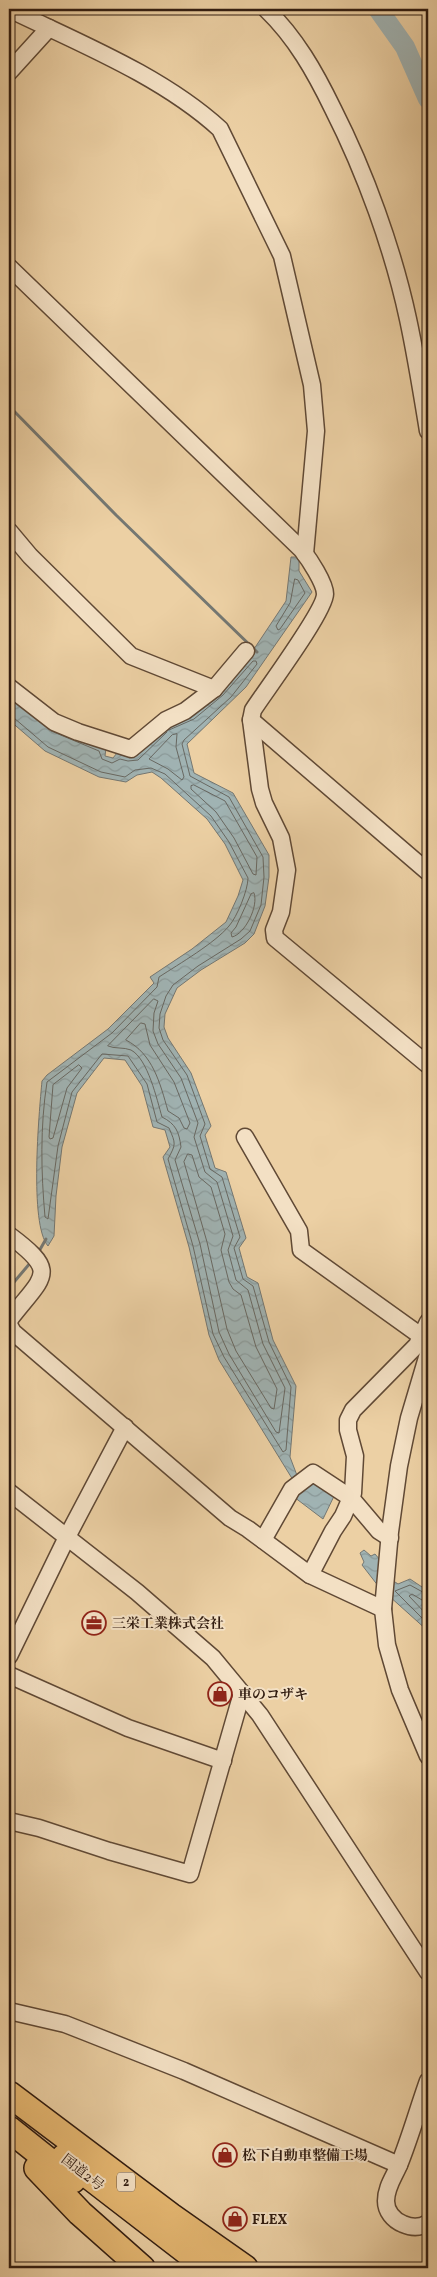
<svg xmlns="http://www.w3.org/2000/svg" width="437" height="2277" font-family="Vollkorn,'Noto Serif JP',serif">
	<style>
		.water { fill: url(#water-waves); stroke: #747772 }
		.lines { fill: none; stroke-linecap: round; stroke-linejoin: round }
		.shore { stroke: #686862; stroke-width: 1 }
		.stream { stroke: #747772; stroke-width: 3 }
		.river { stroke: #a0b3b3; stroke-width: 20 }
		.minor-casing { stroke: #604935; stroke-width: 19 }
		.highway-casing { stroke: #311c10; stroke-width: 28 }
		.minor { stroke: #f3e0c4; stroke-width: 16 }
		.highway { stroke: #e6b872; stroke-width: 25 }
		.labels { text-anchor: middle; stroke-width: 4; stroke-linejoin: round; paint-order: stroke }
		.shield { fill: #f3e0c4; stroke: #6b5746; stroke-width: 1 }
		.shield-label { font-size: 12px; font-weight: bold; fill: #311c10 }
		.poi-label { font-size: 14px; font-weight: bold; fill: #311c10; stroke: #f3e0c4; text-anchor: start }
		.street-label { font-size: 14px; fill: #311c10; stroke: #f3e0c4 }
	</style>
	<defs>
		<pattern id="water-waves" width="16" height="10" patternUnits="userSpaceOnUse" patternTransform="scale(1.25)"><rect width="16" height="10" fill="#a0b3b3"/><path d="M0 5q4-4 8 0t8 0" fill="none" stroke="#8a9999"/></pattern>
	</defs>
	<rect width="100%" height="100%" fill="#ecd0a4"/>
	<filter id="stains"><feTurbulence type="fractalNoise" baseFrequency=".004" numOctaves="4"/><feColorMatrix values="0 0 0 0 .2 0 0 0 0 .09 0 0 0 0 .02 0 0 0 .5 -.17"/></filter>
	<radialGradient id="worn" r=".72"><stop offset=".6" stop-color="#630" stop-opacity="0"/><stop offset="1" stop-color="#630" stop-opacity=".3"/></radialGradient>
	<g class="water">
		<path d="M291,557H299V571L312,592L246,687L187,744L194,773L233,793L269,855V877L265,906L254,934L245,943L201,970L177,988L165,1014L164,1027L168,1038L191,1073L211,1126L205,1135L215,1168L226,1172L246,1238L239,1248L247,1277L258,1283L273,1340L296,1386L290,1457L298,1478L293,1480L219,1360L209,1335L189,1247L163,1157L170,1147L165,1130L153,1127L142,1086L125,1060L104,1058L77,1093L62,1147L56,1196L54,1236L48,1246C29,1224 39,1113 42,1081L47,1075L108,1029L154,983L150,977L192,949L226,922L238,896L243,880L225,844L207,819L161,778L152,772L137,775L126,782L99,777L45,751L9,720V692L106,748L105,756L113,758L117,753L129,756H136L250,655L286,601Z"/>
		<polygon points="313,1478 336,1492 323,1519 294,1497"/>
		<path d="M364,1550L371,1556L375,1554C383,1562 388,1579 398,1584L410,1579L428,1591V1631L379,1587L362,1565L364,1562L360,1553Z"/>
	</g>
	<g class="lines">
		<g class="shore">
			<polygon points="295,579 298,580 305,593 280,629 278,630 276,626 290,603"/>
			<path d="M9,717L14,718L48,747L101,772L125,777L135,770L151,768L165,774L211,816L229,842L248,878C248,890 237,917 229,926C215,943 179,964 159,977L157,987L112,1033L47,1082C40,1127 41,1172 45,1217L48,1219L58,1146L72,1092L102,1054L128,1056L147,1084L157,1122L169,1128C176,1144 176,1144 168,1159L193,1246L213,1334L224,1357L283,1452L286,1450L291,1387L269,1342L253,1286L243,1279L234,1248L240,1237L222,1177L210,1169L200,1136L205,1124L187,1075L163,1040L159,1028L160,1014L166,996L173,985L198,966L241,939L250,931L261,905L264,877L263,857L229,797L190,776L182,744L184,740L231,697L257,664L256,661H253L223,695L194,719L169,730"/>
			<polyline points="51,731 99,751 102,759 112,763 120,759 128,761 138,760 167,732"/>
			<polygon points="177,734 176,747 184,777 182,780 168,769 149,759 172,735"/>
			<polygon points="194,785 225,801 257,857 256,875 253,874 234,838 216,812 191,789 191,786"/>
			<path d="M254,893C259,906 245,934 232,937L231,933L236,927L251,894Z"/>
			<path d="M154,999L158,1001L154,1013L153,1031L158,1044L181,1078L198,1123L194,1137L205,1172L217,1182L233,1236L228,1250L236,1280L248,1290L263,1344L285,1388L279,1433L276,1432L229,1354L219,1332L200,1244L175,1160L181,1147C179,1132 176,1124 162,1117C157,1100 148,1059 131,1050C124,1047 114,1049 108,1046Z"/>
			<path d="M141,1023L145,1024L150,1045L174,1082L190,1123L187,1129L184,1128L179,1118L168,1111C160,1083 153,1054 126,1040Z"/>
			<polygon points="79,1065 82,1068 67,1088 53,1138 50,1139 49,1137 53,1085"/>
			<polygon points="188,1154 192,1155 199,1177 211,1187 225,1234 221,1250 229,1282 233,1289 241,1295 256,1347 277,1389 274,1409 271,1408 236,1351 227,1329 207,1242 184,1162"/>
			<polyline points="428,1595 410,1585 395,1591 428,1624"/>
			<polyline points="428,1601 422,1600 412,1594 409,1596 428,1616"/>
		</g>
		<g class="stream">
			<polyline points="9,406 116,515 257,652"/>
			<polyline points="38,1253 46,1239"/>
			<polyline points="9,1288 31,1262"/>
		</g>
		<polyline class="river" points="378,9 405,47 428,99"/>
		<g class="minor-casing">
			<g id="minor">
				<path d="M9,9C79,43 162,76 220,129L282,256L312,385L316,431L305,554"/>
				<path d="M266,9C296,38 315,72 333,109C365,172 393,249 408,319C416,356 422,394 428,431"/>
				<polyline points="9,72 49,28"/>
				<path d="M9,267L302,550C309,559 325,583 325,594C325,611 266,690 253,710L251,720L260,789L264,803L281,838L287,870L281,912L274,930L275,938L428,1065"/>
				<polyline points="9,531 30,556 131,656 214,689"/>
				<polyline points="9,687 54,722 78,732 131,749 166,720 185,711 214,689 246,651"/>
				<polyline points="251,720 428,872"/>
				<polyline points="245,1137 299,1231 301,1250 421,1336"/>
				<path d="M9,1235C60,1273 44,1275 10,1319L9,1325L13,1332L230,1518L248,1529L310,1575L383,1609"/>
				<polyline points="428,1354 409,1418 399,1466 390,1532 383,1609 387,1645 400,1690 428,1756"/>
				<polyline points="9,1492 137,1592 213,1658 260,1715 428,1972"/>
				<polyline points="263,1540 292,1489 313,1473 351,1498 379,1531 390,1538"/>
				<polyline points="310,1575 333,1531 343,1516 353,1493 355,1456 348,1430 348,1420 353,1410 417,1345 428,1322"/>
				<polyline points="9,1656 67,1537 125,1427"/>
				<polyline points="9,1675 128,1728 223,1761"/>
				<polyline points="9,1821 39,1828 109,1851 190,1874 242,1693"/>
				<polyline points="9,2011 65,2024 88,2033 184,2071 399,2165"/>
				<path d="M428,2081C418,2109 410,2138 399,2165C394,2177 386,2187 386,2201C386,2211 393,2220 403,2224C412,2228 420,2228 428,2223"/>
			</g>
		</g>
		<g class="highway-casing">
			<g id="highway">
				<polyline points="9,2094 171,2216 245,2268"/>
				<polyline points="9,2129 73,2180"/>
				<polyline points="64,2157 208,2268"/>
				<polyline points="37,2168 80,2213 142,2268"/>
			</g>
		</g>
		<use href="#minor" class="minor"/>
		<use href="#highway" class="highway"/>
	</g>
	<defs>
		<g id="office-ring" transform="scale(1.25)"><circle r="9.5" fill="#f3e0c4" stroke="#8f2418" stroke-width="1.5"/><path d="M-6-3h4V-5.5h4V-3h4V5H-6ZM-1-4.5V-3h2v-1.5ZM-6 0V1H6V0Z" fill="#8f2418"/></g>
		<g id="shop-ring" transform="scale(1.25)"><circle r="9.5" fill="#f3e0c4" stroke="#8f2418" stroke-width="1.5"/><path d="M-5-2.5h2.3a2.7 3.5 0 0 1 5.4 0H5L5.5 6h-11ZM-1.5-2.5h3a1.5 2.3 0 0 0-3 0Z" fill="#8f2418"/></g>
	</defs>
	<g fill-rule="evenodd">
		<use href="#office-ring" x="94" y="1623"/>
		<use href="#shop-ring" x="220" y="1694"/>
		<use href="#shop-ring" x="225" y="2155"/>
		<use href="#shop-ring" x="235" y="2219"/>
	</g>
	<g class="labels">
		<rect class="shield" x="117" y="2172.5" width="18" height="19" rx="4"/>
		<g class="shield-label">
			<text x="126" y="2186">2</text>
		</g>
		<g class="poi-label">
			<text x="112" y="1628">三栄工業株式会社</text>
			<text x="238" y="1699">車のコザキ</text>
			<text x="242" y="2160">松下自動車整備工場</text>
			<text x="252" y="2224">FLEX</text>
		</g>
		<g class="street-label">
			<text transform="translate(83 2172) rotate(38)" y="5">国道2号</text>
		</g>
	</g>
	<rect width="437" height="2277" fill="none" stroke="#ecd0a4" stroke-width="30"/>
	<rect x="10" y="10" width="417" height="2257" fill="none" stroke="#311c10" stroke-width="2.5"/>
	<rect x="15" y="15" width="407" height="2247" fill="none" stroke="#311c10"/>
	<rect width="100%" height="100%" filter="url(#stains)"/>
	<rect width="100%" height="100%" fill="url(#worn)"/>
</svg>
